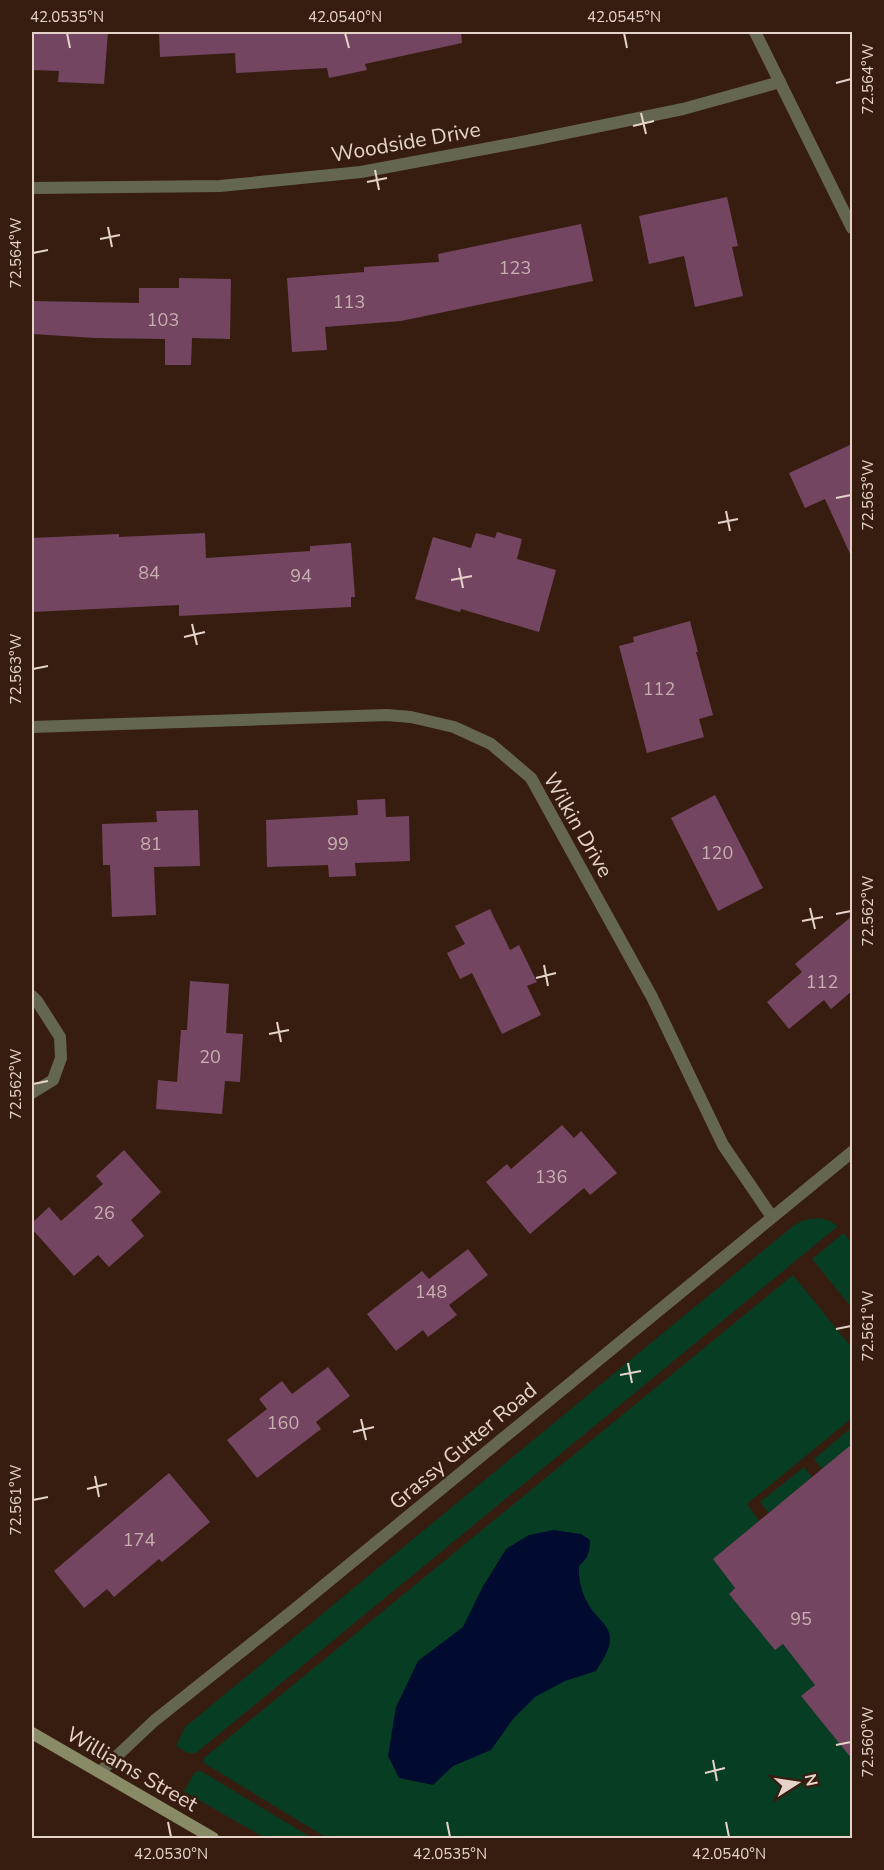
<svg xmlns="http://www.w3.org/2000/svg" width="884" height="1870" font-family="'Nunito Sans',sans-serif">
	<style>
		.green { fill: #073d23 }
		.water { fill: #010b2f }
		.building { fill: #734561 }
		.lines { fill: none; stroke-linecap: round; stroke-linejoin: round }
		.minor { stroke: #656650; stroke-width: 12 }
		.secondary { stroke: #898b67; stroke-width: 12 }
		.ticks { fill: none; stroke: #e5d3ca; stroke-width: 2 }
		.labels { text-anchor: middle; stroke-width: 5; stroke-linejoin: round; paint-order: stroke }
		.number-label { font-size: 18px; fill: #c8b0b0 }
		.street-label { font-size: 21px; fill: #e5d3ca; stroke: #371d10 }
		.neatline { fill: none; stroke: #e5d3ca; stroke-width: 2 }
		.ticks-label { font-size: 15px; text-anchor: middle; fill: #e5d3ca }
	</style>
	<rect width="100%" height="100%" fill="#371d10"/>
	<g class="green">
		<polygon points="817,1218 828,1220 838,1226 196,1753 188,1753 176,1746 185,1727 793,1226 804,1220"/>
		<polygon points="844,1233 852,1244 852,1308 812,1259"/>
		<polygon points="793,1275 852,1348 852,1418 747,1504 759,1521 713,1559 735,1588 729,1594 775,1649 783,1644 815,1685 802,1696 852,1759 852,1838 327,1838 204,1763 204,1758"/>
		<polygon points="852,1427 852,1444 822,1469 814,1459"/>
		<polygon points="804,1467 812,1477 769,1513 760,1502"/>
		<polygon points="201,1771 312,1838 265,1838 190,1795 184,1791 195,1772"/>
	</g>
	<path class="water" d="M554,1530L581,1534L590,1540C590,1552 588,1558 579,1566C578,1581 583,1598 592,1610C598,1618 609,1626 610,1637C611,1649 602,1661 596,1671L565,1681L535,1697L513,1719L491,1750L453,1766L433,1785L399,1778L388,1756L396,1707L418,1661L463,1627L482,1588L506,1549L529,1535Z"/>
	<g class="building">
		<polygon points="32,32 108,32 104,84 58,82 59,71 32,70"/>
		<polygon points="159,32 461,32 462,43 365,64 367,70 329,78 327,68 236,73 235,53 160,57"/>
		<polygon points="727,197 738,246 732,247 743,296 695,307 684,256 649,264 639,216"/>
		<polygon points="581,224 593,281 401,321 325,327 327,350 292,352 287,278 364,272 364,267 439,262 438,254"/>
		<polygon points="179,278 231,279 230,339 192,338 191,365 165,365 165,339 95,338 32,334 32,301 139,303 139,288 179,288"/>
		<polygon points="852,444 852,558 825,499 805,508 789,473"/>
		<polygon points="497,532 522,539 517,559 556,570 539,632 461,609 460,612 415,599 433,537 471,548 476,533 495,538"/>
		<polygon points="205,533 206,558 310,551 310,546 351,543 355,597 351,597 351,607 179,616 179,605 32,612 32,538 119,534 119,537"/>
		<polygon points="690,621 698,652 696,652 713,715 699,719 704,737 647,753 619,646 634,642 633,637"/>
		<polygon points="715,795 763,888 718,911 671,818"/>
		<polygon points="385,799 386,817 409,816 410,861 355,863 356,876 329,877 328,865 267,867 266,820 358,815 357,800"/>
		<polygon points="198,810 200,866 154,867 156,915 112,917 110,865 103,865 102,824 157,822 156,811"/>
		<polygon points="490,909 510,950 519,945 537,982 527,986 541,1015 502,1034 472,973 460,979 447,953 465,944 455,926"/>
		<polygon points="852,916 852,991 831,1009 824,1000 789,1029 767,1002 802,972 795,964"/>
		<polygon points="190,981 229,984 226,1033 243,1034 240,1082 225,1081 222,1114 156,1109 158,1080 177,1082 181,1030 187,1030"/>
		<polygon points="562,1125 574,1138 581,1131 617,1173 590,1195 584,1188 530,1234 486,1182 507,1164 511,1169"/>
		<polygon points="124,1150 161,1192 131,1220 144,1236 109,1267 98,1255 74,1276 32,1229 32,1223 49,1207 61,1221 103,1184 96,1176"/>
		<polygon points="468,1249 488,1275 449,1305 457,1315 428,1337 423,1330 396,1351 367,1314 422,1271 429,1279"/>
		<polygon points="328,1367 350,1396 316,1422 321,1429 257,1478 227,1440 267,1409 259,1399 282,1381 292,1394"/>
		<polygon points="852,1444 852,1759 801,1696 815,1685 783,1644 775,1650 729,1594 735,1588 713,1559"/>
		<polygon points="169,1473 210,1522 162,1562 159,1559 114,1597 107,1589 84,1608 54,1571"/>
	</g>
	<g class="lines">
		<g class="minor">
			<polyline points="755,32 852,228"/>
			<polyline points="32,188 220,186 361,172 527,141 683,109 780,82"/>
			<polyline points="32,727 387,715 411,717 454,727 491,744 531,778 652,997 723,1145 772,1217"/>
			<polyline points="32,996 37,1001 60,1037 61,1058 53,1080 32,1093"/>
			<polyline points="100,1772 154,1721 295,1609 852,1152"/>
		</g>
		<polyline class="secondary" points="32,1733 213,1838"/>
	</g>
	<path class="ticks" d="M67,33L70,48M345,33L349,48M624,33L627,48M836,83L851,79M641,113L646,134M633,126L654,121M375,170L379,190M367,182L387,178M108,227L112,247M100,239L120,235M33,253L48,250M836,498L851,495M726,511L730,531M718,523L738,519M459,568L463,588M451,580L472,576M192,624L197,645M184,637L205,632M33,669L48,666M810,908L815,929M836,914L851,911M802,921L823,917M544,965L548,986M536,978L556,973M277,1022L281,1042M269,1034L289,1030M33,1084L48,1081M836,1329L851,1326M628,1363L632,1383M620,1375L641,1371M361,1419L366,1440M353,1432L374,1427M95,1476L99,1497M87,1489L107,1484M33,1500L48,1497M836,1745L851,1742M713,1760L717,1781M705,1773L725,1768M168,1822L171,1837M447,1822L450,1837M726,1822L729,1837"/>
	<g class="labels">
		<g class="number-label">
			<text x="515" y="274">123</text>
			<text x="349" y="308">113</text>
			<text x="163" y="326">103</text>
			<text x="149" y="579">84</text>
			<text x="301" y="582">94</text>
			<text x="659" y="695">112</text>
			<text x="151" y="850">81</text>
			<text x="338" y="850">99</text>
			<text x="717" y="859">120</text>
			<text x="822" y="988">112</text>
			<text x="210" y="1063">20</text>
			<text x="551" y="1183">136</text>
			<text x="104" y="1219">26</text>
			<text x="431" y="1298">148</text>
			<text x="283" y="1429">160</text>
			<text x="139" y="1546">174</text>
			<text x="801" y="1625">95</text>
		</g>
		<g class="street-label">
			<text transform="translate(406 142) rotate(-10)" y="7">Woodside Drive</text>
			<text transform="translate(578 825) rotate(60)" y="7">Wilkin Drive</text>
			<text transform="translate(463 1446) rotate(-40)" y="7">Grassy Gutter Road</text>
			<text transform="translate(132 1769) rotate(30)" y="7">Williams Street</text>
		</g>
	</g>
	<rect width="884" height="1870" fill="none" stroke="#371d10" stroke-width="66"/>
	<g transform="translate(797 1783) rotate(78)" stroke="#371d10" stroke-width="4.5" paint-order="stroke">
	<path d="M0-4.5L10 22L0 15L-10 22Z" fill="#e5d3ca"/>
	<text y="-9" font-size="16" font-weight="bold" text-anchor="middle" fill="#e5d3ca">N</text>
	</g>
	<rect x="33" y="33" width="818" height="1804" class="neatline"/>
	<g class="ticks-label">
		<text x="67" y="22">42.0535°N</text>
		<text x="345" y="22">42.0540°N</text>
		<text x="624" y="22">42.0545°N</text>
		<text transform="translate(868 79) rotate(-90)" y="5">72.564°W</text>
		<text transform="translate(16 253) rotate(-90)" y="5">72.564°W</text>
		<text transform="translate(868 495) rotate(-90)" y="5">72.563°W</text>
		<text transform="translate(16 669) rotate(-90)" y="5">72.563°W</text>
		<text transform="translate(868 911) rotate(-90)" y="5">72.562°W</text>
		<text transform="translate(16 1084) rotate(-90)" y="5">72.562°W</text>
		<text transform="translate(868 1326) rotate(-90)" y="5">72.561°W</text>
		<text transform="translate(16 1500) rotate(-90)" y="5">72.561°W</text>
		<text transform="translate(868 1742) rotate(-90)" y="5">72.560°W</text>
		<text x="171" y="1859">42.0530°N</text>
		<text x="450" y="1859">42.0535°N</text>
		<text x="729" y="1859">42.0540°N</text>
	</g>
</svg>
